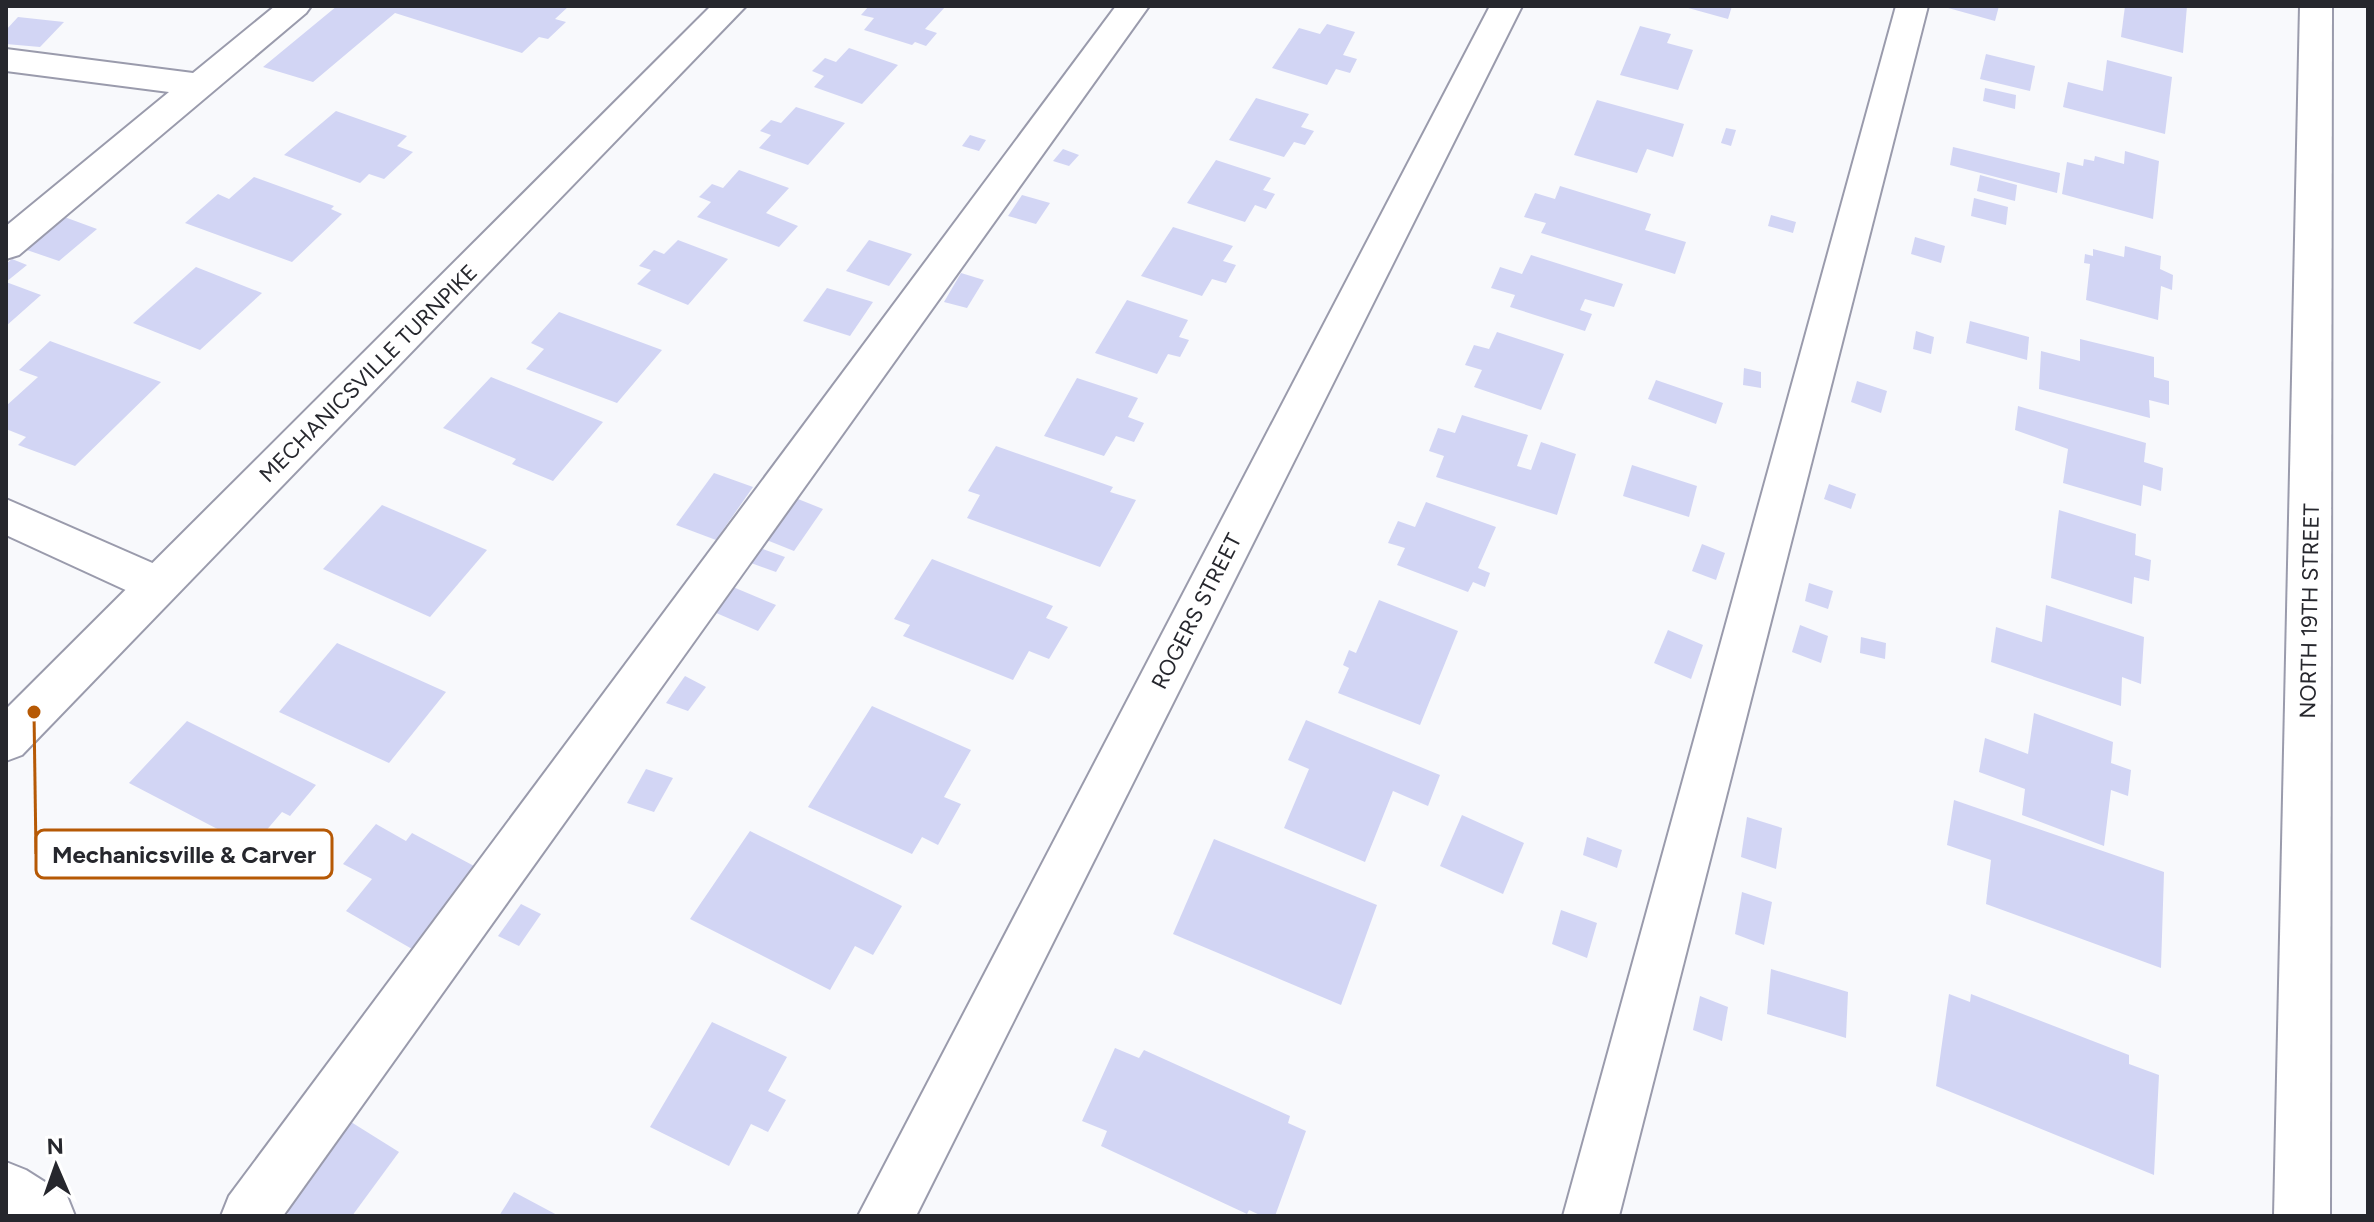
<svg xmlns="http://www.w3.org/2000/svg" width="2374" height="1222" font-family="Figtree,sans-serif">
	<style>
		.building { fill: #d2d5f4 }
		.lines { fill: none; stroke-linecap: round; stroke-linejoin: round }
		.minor-casing { stroke: #9a9bac; stroke-width: 4 }
		.major-casing { stroke: #9a9bac; stroke-width: 4 }
		.minor { fill: #fff; fill-rule: evenodd }
		.major { fill: #fff; fill-rule: evenodd }
		.labels { text-anchor: middle; stroke-width: 8; stroke-linejoin: round; paint-order: stroke }
		.street-label { font-size: 22px; fill: #26272d; stroke: #fff }
		.leader { fill: none; stroke: #b65905; stroke-width: 3 }
		.callout-dot { fill: #b65905; stroke: #fff; stroke-width: 3 }
		.callout { fill: #fff; stroke: #b65905; stroke-width: 3 }
		.callout-label { font-size: 24px; text-anchor: middle; font-weight: bold; fill: #26272d }
	</style>
	<rect width="100%" height="100%" fill="#f8f9fc"/>
	<g class="building">
		<polygon points="337,6 569,6 555,19 566,22 548,39 539,37 522,53 395,13 313,82 263,67"/>
		<polygon points="869,6 941,6 945,7 925,29 937,33 926,46 915,42 912,45 864,30 874,18 861,15"/>
		<polygon points="1681,6 1732,6 1728,19"/>
		<polygon points="1941,6 1999,6 1995,21"/>
		<polygon points="2125,6 2187,6 2183,53 2121,37"/>
		<polygon points="18,17 64,22 40,47 6,44 6,30"/>
		<polygon points="1327,24 1355,32 1343,55 1357,59 1350,73 1336,69 1327,85 1272,68 1299,28 1320,34"/>
		<polygon points="1640,26 1671,34 1667,43 1693,50 1678,90 1620,75"/>
		<polygon points="849,48 898,65 862,104 814,87 824,76 812,71 825,58 836,62"/>
		<polygon points="1986,54 2035,66 2030,91 1980,79"/>
		<polygon points="2107,60 2172,77 2165,134 2063,107 2068,82 2103,91"/>
		<polygon points="1985,88 2016,95 2015,109 1983,101"/>
		<polygon points="1256,98 1309,114 1301,127 1314,131 1305,145 1294,142 1284,157 1229,140"/>
		<polygon points="1597,100 1684,124 1673,157 1647,149 1637,173 1574,155"/>
		<polygon points="796,107 845,123 808,165 759,148 771,135 760,131 771,120 781,123"/>
		<polygon points="336,111 407,136 397,146 413,152 384,179 369,174 360,183 284,155"/>
		<polygon points="1726,128 1736,130 1731,146 1721,143"/>
		<polygon points="970,135 986,140 979,151 962,146"/>
		<polygon points="1953,147 2060,173 2057,193 1950,165"/>
		<polygon points="1063,149 1079,155 1069,166 1053,161"/>
		<polygon points="2125,151 2159,161 2153,219 2062,194 2067,162 2083,166 2084,159 2094,161 2095,156 2124,164"/>
		<polygon points="1216,160 1271,178 1263,190 1275,194 1266,209 1255,205 1245,222 1187,203"/>
		<polygon points="739,170 789,188 766,213 798,226 779,247 697,217 711,202 699,197 712,184 723,188"/>
		<polygon points="1980,175 2017,185 2015,201 1977,191"/>
		<polygon points="254,177 334,206 331,209 342,214 292,262 185,223 218,194 229,199"/>
		<polygon points="1560,186 1651,214 1645,230 1686,242 1675,274 1541,233 1546,223 1524,217 1535,193 1555,199"/>
		<polygon points="1022,195 1050,203 1036,224 1008,216"/>
		<polygon points="1974,198 2008,207 2006,225 1971,216"/>
		<polygon points="59,215 97,229 59,261 21,248"/>
		<polygon points="1771,215 1796,222 1793,233 1768,226"/>
		<polygon points="1173,227 1233,246 1223,261 1236,265 1226,283 1212,279 1202,296 1141,276"/>
		<polygon points="1915,237 1945,246 1941,263 1911,254"/>
		<polygon points="678,240 728,259 688,305 637,284 651,270 639,266 654,250 664,254"/>
		<polygon points="869,240 912,254 889,286 846,271"/>
		<polygon points="2125,246 2161,256 2160,269 2173,275 2172,290 2161,286 2158,320 2086,300 2090,264 2084,263 2085,254 2093,256 2093,249 2124,257"/>
		<polygon points="1531,255 1623,284 1614,307 1585,299 1580,310 1592,314 1585,331 1510,307 1515,295 1491,288 1500,267 1522,274"/>
		<polygon points="12,259 27,265 6,282 41,295 6,326 6,264"/>
		<polygon points="196,267 262,293 200,350 133,323"/>
		<polygon points="961,273 984,280 967,308 944,302"/>
		<polygon points="827,288 873,302 850,336 803,321"/>
		<polygon points="1127,300 1188,320 1179,337 1189,340 1180,357 1168,354 1157,374 1095,353"/>
		<polygon points="559,312 662,350 617,403 526,369 544,349 531,343"/>
		<polygon points="1970,321 2029,337 2027,360 1966,343"/>
		<polygon points="1916,331 1934,337 1931,354 1913,349"/>
		<polygon points="1497,332 1564,354 1541,410 1474,387 1482,370 1465,365 1474,345 1489,349"/>
		<polygon points="2080,339 2154,357 2154,377 2169,381 2169,405 2149,400 2150,418 2039,389 2041,351 2080,361"/>
		<polygon points="50,341 161,382 75,466 18,445 26,437 6,429 6,406 38,377 19,370"/>
		<polygon points="1744,368 1761,372 1761,388 1743,385"/>
		<polygon points="491,377 603,422 553,481 512,464 516,459 443,428"/>
		<polygon points="1077,378 1138,398 1128,417 1144,423 1134,442 1116,436 1104,456 1044,436"/>
		<polygon points="1656,380 1723,403 1716,424 1648,399"/>
		<polygon points="1857,381 1887,391 1881,413 1851,402"/>
		<polygon points="2018,406 2146,443 2144,462 2163,468 2161,491 2143,485 2141,506 2063,483 2068,449 2015,430"/>
		<polygon points="1462,415 1528,435 1517,466 1531,470 1541,442 1576,454 1557,515 1436,477 1444,456 1429,451 1438,428 1455,433"/>
		<polygon points="996,446 1113,487 1110,492 1136,500 1100,567 967,518 980,495 968,491"/>
		<polygon points="1632,465 1697,486 1689,517 1623,496"/>
		<polygon points="714,473 753,487 716,540 676,525"/>
		<polygon points="1829,484 1856,494 1851,509 1824,499"/>
		<polygon points="793,497 823,509 794,551 764,539"/>
		<polygon points="1426,502 1496,527 1478,568 1490,573 1485,587 1473,582 1468,592 1397,565 1405,548 1388,543 1398,521 1415,527"/>
		<polygon points="382,505 487,550 430,617 323,569"/>
		<polygon points="2059,510 2136,534 2135,555 2151,560 2149,581 2134,577 2132,604 2051,578"/>
		<polygon points="1702,544 1725,553 1716,580 1692,571"/>
		<polygon points="760,548 785,557 776,572 751,563"/>
		<polygon points="932,559 1053,606 1046,618 1068,627 1049,659 1029,651 1013,680 903,636 910,625 894,619"/>
		<polygon points="1809,583 1833,591 1828,609 1805,601"/>
		<polygon points="733,587 776,605 758,631 714,612"/>
		<polygon points="1379,600 1458,631 1420,725 1338,693 1349,668 1343,665 1349,650 1356,653"/>
		<polygon points="2046,605 2144,637 2141,684 2122,677 2121,706 1991,662 1996,627 2042,642"/>
		<polygon points="1800,625 1828,636 1821,663 1792,652"/>
		<polygon points="1668,630 1703,645 1691,679 1654,663"/>
		<polygon points="1861,637 1886,643 1885,659 1860,653"/>
		<polygon points="337,643 446,692 389,763 279,712"/>
		<polygon points="685,676 706,687 688,711 666,703"/>
		<polygon points="872,706 971,750 944,797 961,804 938,845 922,837 912,854 808,807"/>
		<polygon points="2034,713 2113,742 2111,763 2131,770 2128,796 2111,790 2104,846 2022,815 2025,789 1979,772 1985,738 2028,754"/>
		<polygon points="1306,720 1440,775 1428,806 1393,791 1365,862 1284,828 1309,769 1288,760"/>
		<polygon points="187,721 316,785 290,816 282,812 252,847 129,783"/>
		<polygon points="646,769 673,778 654,812 627,803"/>
		<polygon points="1954,800 2164,872 2161,968 1986,904 1991,860 1947,845"/>
		<polygon points="1462,815 1524,843 1503,894 1440,866"/>
		<polygon points="1747,817 1782,828 1776,869 1741,857"/>
		<polygon points="376,824 406,841 412,833 476,867 412,949 346,911 372,879 343,864"/>
		<polygon points="750,831 902,906 873,955 855,946 830,990 690,919"/>
		<polygon points="1587,837 1622,850 1617,868 1583,855"/>
		<polygon points="1214,839 1377,905 1341,1005 1173,934"/>
		<polygon points="1742,892 1772,902 1764,945 1735,934"/>
		<polygon points="521,904 541,914 519,946 498,936"/>
		<polygon points="1561,910 1597,923 1587,958 1552,944"/>
		<polygon points="1771,969 1848,992 1846,1038 1767,1014"/>
		<polygon points="1949,994 1970,1002 1971,994 2129,1055 2129,1064 2159,1075 2154,1175 1936,1086"/>
		<polygon points="1700,996 1728,1007 1722,1041 1693,1030"/>
		<polygon points="712,1022 787,1057 768,1091 786,1100 768,1132 751,1124 729,1166 650,1127"/>
		<polygon points="1115,1048 1139,1058 1144,1050 1290,1116 1288,1123 1306,1131 1275,1216 1262,1216 1249,1210 1247,1214 1101,1146 1107,1131 1082,1121"/>
		<polygon points="343,1117 399,1152 352,1216 292,1216 275,1206"/>
		<polygon points="514,1192 559,1216 499,1216"/>
	</g>
	<g class="lines">
		<g class="minor-casing">
			<g id="minor">
				<polygon points="275,6 311,6 306,13 19,255 6,259 6,226 169,92 6,71 6,49 193,73"/>
				<polygon points="1116,6 1149,6 283,1216 221,1216 229,1196"/>
				<polygon points="1490,6 1522,6 916,1216 858,1216"/>
				<polygon points="1896,6 1928,6 1619,1216 1563,1216"/>
				<polygon points="2300,6 2332,6 2330,1216 2274,1216"/>
				<polygon points="6,499 173,572 180,585 173,598 158,604 143,598 6,535"/>
				<polygon points="6,1162 26,1170 67,1196 75,1216 6,1216"/>
			</g>
		</g>
		<g class="major-casing">
			<polygon id="major" points="711,6 746,6 22,755 6,761 6,709"/>
		</g>
		<use href="#minor" class="minor"/>
		<use href="#major" class="major"/>
	</g>
	<g class="labels">
		<g class="street-label">
			<text transform="translate(368 373) rotate(-45)" y="8">MECHANICSVILLE TURNPIKE</text>
			<text transform="translate(1196 611) rotate(-63)" y="8">ROGERS STREET</text>
			<text transform="translate(2309 611) rotate(-89)" y="8">NORTH 19TH STREET</text>
		</g>
	</g>
	<path class="leader" d="M34 712L36 854"/>
	<circle class="callout-dot" cx="34" cy="712" r="8"/>
	<rect class="callout" x="36" y="830" width="296" height="48" rx="8"/>
	<g class="callout-label">
		<text x="184" y="863">Mechanicsville &amp; Carver</text>
	</g>
	<rect width="2374" height="1222" fill="none" stroke="#26272d" stroke-width="16"/>
	<g transform="translate(56 1166) rotate(358)" stroke="#ffffff" stroke-width="6" paint-order="stroke">
	<path d="M0-6L14 30L0 20L-14 30Z" fill="#26272d"/>
	<text y="-12" font-size="22" font-weight="bold" text-anchor="middle" fill="#26272d">N</text>
	</g>
</svg>
